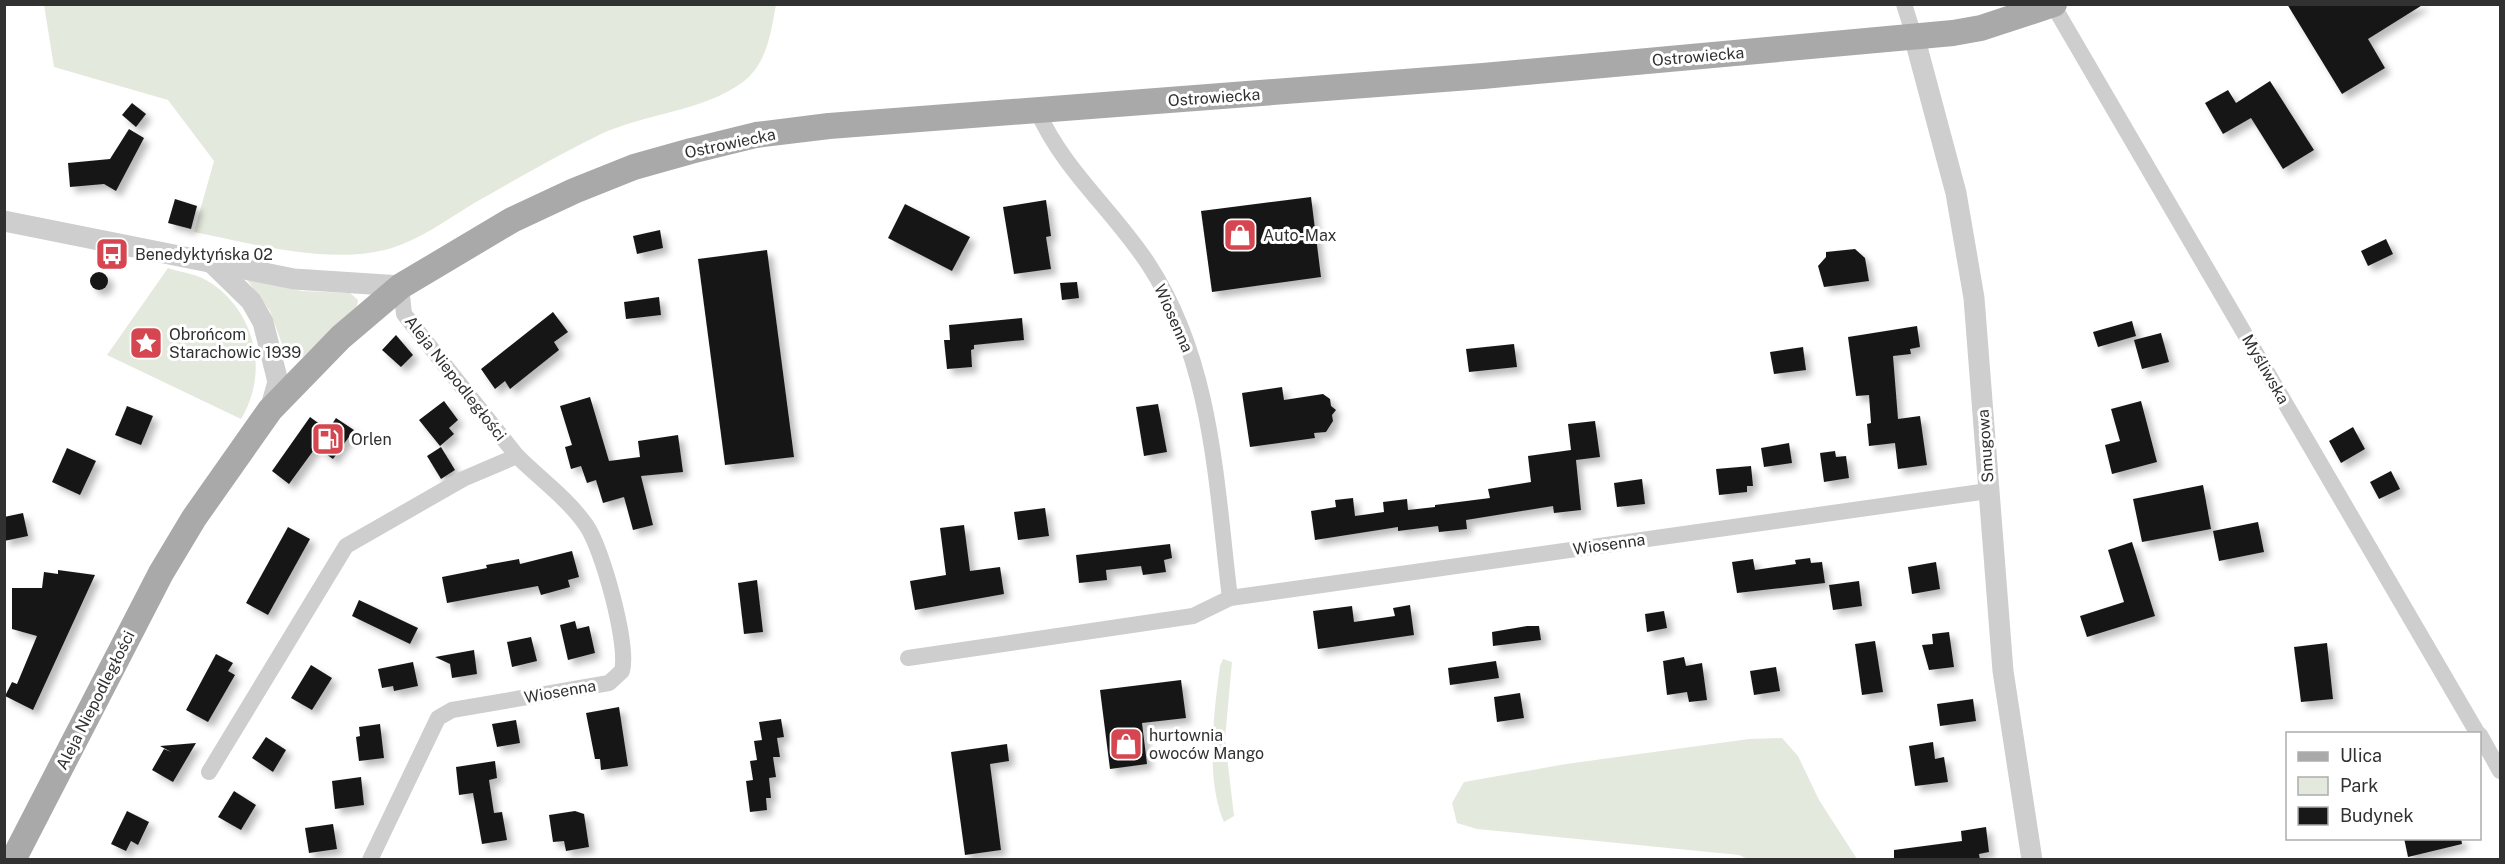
<svg xmlns="http://www.w3.org/2000/svg" width="2505" height="864" font-family="'Public Sans',sans-serif">
	<style>
		.green { fill: #e4e9dd }
		.building { fill: #181818; filter: url(#shadow) }
		.lines { fill: none; stroke-linecap: round; stroke-linejoin: round }
		.minor { stroke: #cecece; stroke-width: 16 }
		.tertiary { stroke: #cecece; stroke-width: 21 }
		.primary { stroke: #a9a9a9; stroke-width: 26 }
		.labels { text-anchor: middle; stroke-width: 6; stroke-linejoin: round; paint-order: stroke }
		.street-label { font-size: 16px; fill: #313131; stroke: #fff }
		.poi-label { font-size: 16px; fill: #313131; stroke: #fff; text-anchor: start }
	</style>
	<defs>
		<filter id="shadow"><feDropShadow dx="5.5" dy="5.5" stdDeviation="3" flood-color="#0004"/></filter>
	</defs>
	<rect width="100%" height="100%" fill="#fff"/>
	<g class="green">
		<path d="M44,5V4L776,5C771,32 767,64 743,82C702,112 645,113 599,135C557,156 516,179 476,202C449,218 421,239 392,248C332,266 254,244 194,232L214,161L168,100L54,67Z"/>
		<path d="M168,268C183,273 198,274 211,283C256,313 269,373 241,419L107,355Z"/>
		<polygon points="247,280 302,291 350,293 358,300 357,306 303,357 295,358 286,355 270,311"/>
		<path d="M1223,659L1232,662L1225,739L1234,816L1224,822C1205,779 1214,712 1220,666Z"/>
		<polygon points="1782,738 1798,756 1819,800 1857,859 1748,859 1739,855 1477,829 1457,823 1452,803 1464,782 1566,764 1749,739"/>
	</g>
	<g class="building">
		<polygon points="2287,4 2424,4 2368,39 2385,68 2342,94"/>
		<polygon points="2270,81 2314,150 2283,169 2251,118 2223,134 2205,103 2228,90 2236,103"/>
		<polygon points="132,103 146,114 136,127 122,115"/>
		<polygon points="129,129 144,138 116,191 104,184 70,187 68,163 110,159"/>
		<polygon points="1311,197 1321,277 1212,292 1201,211"/>
		<polygon points="175,199 197,206 191,229 168,223"/>
		<polygon points="1046,200 1051,236 1046,237 1051,269 1014,274 1003,207"/>
		<polygon points="905,204 970,237 952,271 888,238"/>
		<polygon points="660,230 663,248 637,254 633,236"/>
		<polygon points="2386,239 2393,254 2368,266 2361,251"/>
		<polygon points="1855,249 1865,258 1869,281 1824,287 1818,266 1826,257 1826,252"/>
		<polygon points="767,250 794,457 725,465 698,259"/>
		<circle cx="99" cy="281" r="9"/>
		<polygon points="1077,282 1079,298 1062,300 1060,283"/>
		<polygon points="659,297 661,315 626,319 624,302"/>
		<polygon points="553,312 568,332 554,342 559,350 510,389 505,381 495,389 481,369"/>
		<polygon points="1022,318 1024,340 974,345 974,349 971,350 972,367 947,369 944,340 950,340 949,325"/>
		<polygon points="2132,321 2136,336 2098,347 2093,332"/>
		<polygon points="1917,326 1920,347 1910,349 1911,354 1893,356 1898,419 1920,416 1927,465 1898,469 1895,443 1869,446 1867,424 1871,423 1869,395 1856,396 1848,337"/>
		<polygon points="2161,333 2169,362 2142,369 2134,340"/>
		<polygon points="396,335 413,355 401,367 382,350"/>
		<polygon points="1514,344 1517,367 1469,372 1466,349"/>
		<polygon points="1803,347 1806,370 1774,374 1770,352"/>
		<polygon points="1282,387 1284,400 1323,394 1330,399 1331,406 1336,410 1332,415 1333,421 1326,432 1314,433 1315,438 1250,447 1242,393"/>
		<polygon points="590,397 609,461 640,457 638,441 678,435 683,472 641,476 653,525 633,530 624,497 603,503 596,480 587,483 581,466 571,469 565,447 572,445 560,406"/>
		<polygon points="444,401 458,420 449,428 454,434 440,446 419,420"/>
		<polygon points="2141,401 2157,462 2112,474 2105,445 2120,441 2111,409"/>
		<polygon points="1158,404 1167,452 1144,456 1136,407"/>
		<polygon points="127,406 153,416 141,445 115,435"/>
		<polygon points="310,417 328,430 336,418 354,430 333,459 316,447 289,484 272,471"/>
		<polygon points="1595,421 1600,457 1576,460 1581,510 1554,513 1553,506 1466,520 1467,529 1439,532 1438,526 1398,531 1398,527 1315,540 1311,511 1336,507 1335,500 1353,498 1355,516 1384,512 1383,502 1407,499 1408,510 1435,507 1435,505 1490,498 1488,489 1531,482 1528,456 1571,450 1568,424"/>
		<polygon points="2353,427 2365,449 2341,463 2329,441"/>
		<polygon points="1789,443 1792,463 1764,467 1761,448"/>
		<polygon points="441,447 455,470 441,479 427,456"/>
		<polygon points="67,448 96,461 80,495 52,482"/>
		<polygon points="1835,451 1836,457 1846,456 1849,478 1824,482 1820,453"/>
		<polygon points="1751,466 1753,486 1747,486 1747,492 1719,495 1716,469"/>
		<polygon points="2391,471 2400,489 2379,499 2370,482"/>
		<polygon points="1642,479 1645,504 1617,507 1614,483"/>
		<polygon points="2203,485 2211,529 2142,542 2133,499"/>
		<polygon points="1045,508 1049,536 1018,540 1014,512"/>
		<polygon points="23,513 28,536 4,541 4,517"/>
		<polygon points="2258,522 2264,552 2219,561 2213,531"/>
		<polygon points="964,525 970,571 1000,567 1004,594 915,610 910,581 946,575 940,528"/>
		<polygon points="288,527 310,539 268,615 246,603"/>
		<polygon points="2132,542 2155,616 2087,637 2080,616 2124,602 2108,550"/>
		<polygon points="1170,544 1172,558 1164,560 1166,572 1143,575 1141,566 1106,570 1107,580 1079,583 1076,555"/>
		<polygon points="572,551 579,577 568,580 570,587 541,595 538,586 447,603 442,577 487,568 486,565 519,559 520,564"/>
		<polygon points="1810,558 1811,563 1822,562 1825,583 1737,593 1732,562 1753,559 1755,570 1796,564 1795,560"/>
		<polygon points="1936,562 1940,589 1912,594 1908,567"/>
		<polygon points="58,570 95,575 33,710 5,696 12,682 17,684 37,636 12,629 12,588 42,588 44,572 58,574"/>
		<polygon points="757,580 763,632 744,634 738,583"/>
		<polygon points="1859,581 1862,606 1833,610 1829,585"/>
		<polygon points="359,600 418,628 410,644 352,616"/>
		<polygon points="1410,605 1414,635 1318,649 1313,611 1352,606 1354,622 1395,616 1393,608"/>
		<polygon points="1664,611 1667,628 1647,632 1645,614"/>
		<polygon points="575,621 577,629 589,626 595,653 568,660 560,625"/>
		<polygon points="1527,626 1539,626 1541,640 1493,646 1492,632"/>
		<polygon points="1949,632 1954,667 1929,670 1922,645 1933,644 1932,634"/>
		<polygon points="531,637 537,661 512,667 507,642"/>
		<polygon points="1875,641 1883,692 1862,695 1855,644"/>
		<polygon points="2327,643 2333,699 2301,702 2294,647"/>
		<polygon points="474,650 477,674 452,678 450,664 435,657"/>
		<polygon points="216,654 233,663 228,671 235,675 208,722 186,710"/>
		<polygon points="1684,657 1686,666 1702,663 1707,700 1689,702 1687,692 1667,695 1663,661"/>
		<polygon points="1496,661 1499,678 1450,685 1448,668"/>
		<polygon points="413,662 418,686 394,691 393,686 382,688 378,669"/>
		<polygon points="311,665 332,678 312,710 291,698"/>
		<polygon points="1776,667 1780,691 1754,695 1750,671"/>
		<polygon points="1181,680 1186,718 1142,723 1147,764 1110,769 1100,690"/>
		<polygon points="1520,693 1524,718 1497,722 1494,697"/>
		<polygon points="1973,699 1976,721 1940,726 1937,704"/>
		<polygon points="619,707 628,766 601,770 600,759 595,759 586,713"/>
		<polygon points="781,719 784,737 777,738 780,757 773,757 776,777 769,778 771,798 766,798 767,810 750,812 746,781 753,780 750,761 757,760 754,741 762,740 759,722"/>
		<polygon points="516,720 520,743 497,747 492,724"/>
		<polygon points="380,724 384,758 359,761 356,737 360,736 359,727"/>
		<polygon points="266,737 286,750 273,772 252,758"/>
		<polygon points="1933,742 1935,759 1944,757 1948,782 1915,786 1909,746"/>
		<polygon points="196,743 173,782 152,770 164,749 171,752 160,746"/>
		<polygon points="1007,744 1009,761 990,764 1001,850 965,855 951,752"/>
		<polygon points="495,761 497,778 489,780 494,813 502,812 507,840 482,844 473,793 459,795 456,767"/>
		<polygon points="361,777 364,805 335,809 332,781"/>
		<polygon points="234,791 256,805 241,830 218,817"/>
		<polygon points="127,811 149,822 138,845 131,841 126,851 111,844"/>
		<polygon points="575,811 584,814 589,847 566,851 564,841 553,842 549,815"/>
		<polygon points="333,824 337,849 309,853 305,828"/>
		<polygon points="1986,827 1989,852 1979,854 1980,860 1894,860 1894,850 1962,841 1961,831"/>
		<polygon points="2404,838 2461,838 2462,844 2408,857"/>
	</g>
	<g class="lines">
		<g class="minor">
			<polyline points="1904,4 1914,36"/>
			<polyline points="2053,5 2478,734"/>
			<path d="M1037,110C1063,170 1114,211 1149,265C1213,363 1216,485 1230,598"/>
			<polyline points="908,658 1193,616 1230,598 1988,491"/>
			<polyline points="2480,735 2500,771"/>
			<polyline points="209,772 346,546 463,479 517,456 404,314 401,286"/>
			<path d="M370,860L438,718L452,710L609,683L622,671C629,645 602,547 586,525C568,499 539,478 517,456"/>
		</g>
		<g class="tertiary">
			<polyline points="1914,36 1956,193 1974,298 2003,671 2032,860"/>
			<polyline points="4,221 294,279 401,286"/>
			<polyline points="212,263 251,301 263,322 278,382 270,410"/>
		</g>
		<polyline class="primary" points="13,860 161,573 194,518 270,410 341,337 401,286 512,220 574,191 634,167 691,151 756,135 829,126 1483,76 1953,33 1981,28 2054,4"/>
	</g>
	<defs>
		<g id="shop-square" transform="scale(1.725)"><rect x="-9" y="-9" width="18" height="18" rx="4" fill="#d54650" stroke="#fff"/><path d="M-5-2.5h2.3a2.7 3.5 0 0 1 5.4 0H5L5.5 6h-11ZM-1.5-2.5h3a1.5 2.3 0 0 0-3 0Z" fill="#fff"/></g>
		<g id="bus-square" transform="scale(1.725)"><rect x="-9" y="-9" width="18" height="18" rx="4" fill="#d54650" stroke="#fff"/><path d="M-5-6H5V4H4V6H2V4H-2V6H-4V4H-5ZM-3.5-4V0h7V-4ZM-3.5 1.2v1.5H-2V1.2ZM2 1.2v1.5H3.5V1.2Z" fill="#fff"/></g>
		<g id="sight-square" transform="scale(1.725)"><rect x="-9" y="-9" width="18" height="18" rx="4" fill="#d54650" stroke="#fff"/><path d="M0-6L1.8-2.2L6-1.7L2.9 1.2L3.7 5.4L0 3.3L-3.7 5.4L-2.9 1.2L-6-1.7L-1.8-2.2Z" fill="#fff"/></g>
		<g id="fuel-square" transform="scale(1.725)"><rect x="-9" y="-9" width="18" height="18" rx="4" fill="#d54650" stroke="#fff"/><path d="M-5.5-6h7V0h2V4h1.3V-2.5L3-4.5l.8-.8L6-3V5H2.5V1h-1V6h-7ZM-4.2-4.7v3.2H.2V-4.7Z" fill="#fff"/></g>
	</defs>
	<g fill-rule="evenodd">
		<use href="#shop-square" x="1240" y="235"/>
		<use href="#bus-square" x="112" y="254"/>
		<use href="#sight-square" x="146" y="343"/>
		<use href="#fuel-square" x="328" y="439"/>
		<use href="#shop-square" x="1126" y="744"/>
	</g>
	<g class="labels">
		<g class="street-label">
			<text transform="translate(1698 56) rotate(-5)" y="6">Ostrowiecka</text>
			<text transform="translate(1214 97) rotate(-4)" y="6">Ostrowiecka</text>
			<text transform="translate(730 143) rotate(-12)" y="6">Ostrowiecka</text>
			<text transform="translate(1174 318) rotate(66)" y="6">Wiosenna</text>
			<text transform="translate(2266 369) rotate(60)" y="6">Myśliwska</text>
			<text transform="translate(456 378) rotate(52)" y="6">Aleja Niepodległości</text>
			<text transform="translate(1985 446) rotate(-94)" y="6">Smugowa</text>
			<text transform="translate(1609 544) rotate(-8)" y="6">Wiosenna</text>
			<text transform="translate(560 691) rotate(-10)" y="6">Wiosenna</text>
			<text transform="translate(95 700) rotate(-63)" y="6">Aleja Niepodległości</text>
		</g>
		<g class="poi-label">
			<text x="1263" y="241">Auto-Max</text>
			<text x="135" y="260">Benedyktyńska 02</text>
			<text x="169" y="340">Obrońcom<tspan x="169" dy="18">Starachowic 1939</tspan></text>
			<text x="351" y="445">Orlen</text>
			<text x="1149" y="741">hurtownia<tspan x="1149" dy="18">owoców Mango</tspan></text>
		</g>
	</g>
	<rect width="2505" height="864" fill="none" stroke="#313131" stroke-width="12"/>
	<rect x="2286" y="732" width="195" height="108" fill="#ffffff" stroke="#adadad" stroke-width="1.5"/>
	<rect x="2298" y="752" width="30" height="9" fill="#a9a9a9" stroke="#adadad" stroke-width="1.5"/>
	<text x="2340" y="762" font-size="18" fill="#313131">Ulica</text>
	<rect x="2298" y="777" width="30" height="18" fill="#e4e9dd" stroke="#adadad" stroke-width="1.5"/>
	<text x="2340" y="792" font-size="18" fill="#313131">Park</text>
	<rect x="2298" y="807" width="30" height="18" fill="#181818" stroke="#adadad" stroke-width="1.5"/>
	<text x="2340" y="822" font-size="18" fill="#313131">Budynek</text>
</svg>
